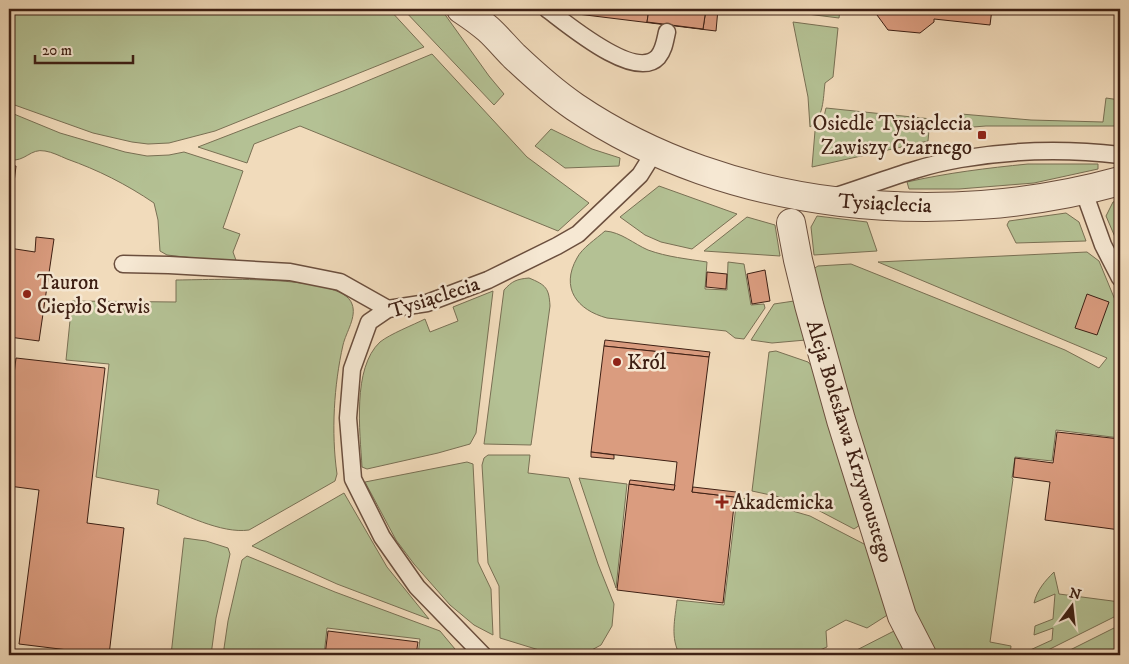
<svg xmlns="http://www.w3.org/2000/svg" width="1129" height="664" font-family="'IM FELL DW Pica',serif">
	<style>
		.green { fill: #b4c194; stroke: #797054 }
		.building { fill: #da9c7f; stroke: #3e2014 }
		.lines { fill: none; stroke-linecap: round; stroke-linejoin: round }
		.lane-casing { stroke: #6b4f3e; stroke-width: 19 }
		.street-casing { stroke: #6b4f3e; stroke-width: 30 }
		.lane { stroke: #f6e8d3; stroke-width: 16 }
		.street { stroke: #f6e8d3; stroke-width: 28 }
		.poi-dot { fill: #8f2418; stroke: #f6e8d3; stroke-width: 2 }
		.labels { text-anchor: middle; stroke-width: 5; stroke-linejoin: round; paint-order: stroke }
		.poi-label { font-size: 21px; fill: #3e2014; stroke: #f6e8d3; text-anchor: start }
		.street-label { font-size: 21px; fill: #3e2014; stroke: #f6e8d3 }
	</style>
	<rect width="100%" height="100%" fill="#f1dbbb"/>
	<filter id="stains"><feTurbulence type="fractalNoise" baseFrequency=".004" numOctaves="4"/><feColorMatrix values="0 0 0 0 .2 0 0 0 0 .09 0 0 0 0 .02 0 0 0 .5 -.17"/></filter>
	<radialGradient id="worn" r=".72"><stop offset=".6" stop-color="#630" stop-opacity="0"/><stop offset="1" stop-color="#630" stop-opacity=".3"/></radialGradient>
	<g class="green">
		<polygon points="9,9 389,9 424,47 215,131 169,143 148,144 132,142 93,133 9,103"/>
		<polygon points="403,9 441,9 489,76 504,94 494,105"/>
		<polygon points="790,9 840,9 839,18 791,12"/>
		<path d="M793,22L838,28L833,77L825,83C823,99 824,117 810,127L808,97Z"/>
		<polygon points="432,54 527,157 589,203 558,231 300,126 254,144 247,163 198,147 343,91"/>
		<polygon points="1106,98 1120,100 1120,126 986,126 960,128 961,114 1031,120 1103,122"/>
		<polygon points="826,108 941,120 940,131 929,130 928,141 812,167 815,131 822,125"/>
		<path d="M9,112L60,133L125,152L147,156L169,155L184,152L243,171L223,228L240,234L233,252L237,263L167,255L160,251L158,220L154,203C126,184 98,170 67,159C60,156 52,152 45,151C30,148 26,162 9,160Z"/>
		<polygon points="551,129 592,149 620,158 619,166 565,168 535,146"/>
		<path d="M1028,164H1098V169L1034,183L959,189H909L907,182C947,173 987,168 1028,164Z"/>
		<polygon points="659,186 737,214 692,249 661,242 645,235 620,217"/>
		<polygon points="1120,200 1120,234 1115,237 1106,216 1113,202"/>
		<polygon points="1066,213 1079,222 1086,241 1016,243 1007,225 1009,221"/>
		<polygon points="817,216 867,222 877,251 814,255 811,227"/>
		<polygon points="747,217 775,225 780,256 704,251"/>
		<path d="M605,231C621,232 634,244 648,250C667,257 688,259 707,262L705,289L727,290L728,262L744,264L751,305L764,304L765,308L744,339L735,338L726,331L607,318C577,310 560,288 577,258C582,248 596,239 605,231Z"/>
		<polygon points="1087,252 1099,261 1120,312 1120,438 1056,430 1052,461 1015,457 1012,478 1013,479 990,642 1011,646 1010,655 937,655 925,639 909,601 810,271 818,266 851,264 1065,350 1099,368 1107,358 878,262"/>
		<path d="M529,278C546,285 549,288 550,306L531,445L484,444L504,290C512,281 517,279 529,278Z"/>
		<path d="M176,280C206,280 342,273 352,304C357,317 346,332 343,345C334,385 331,432 337,474L335,481L249,530C221,534 184,514 157,504L159,490L96,477L109,364L66,360L72,301L176,302Z"/>
		<path d="M493,291L476,433L470,444L438,453L367,469L362,467C360,432 352,368 380,342C390,334 413,325 425,319L430,332L458,321L453,307Z"/>
		<polygon points="794,301 806,340 772,343 751,340 774,304"/>
		<polygon points="776,351 808,362 815,370 860,525 854,529 814,508 789,499 752,491 769,352"/>
		<polygon points="488,455 530,455 528,473 569,478 598,564 614,604 612,626 601,645 586,653 570,655 552,654 500,638 499,586 488,563 482,465 484,458"/>
		<polygon points="467,462 473,464 478,562 491,589 493,635 474,625 450,605 414,564 396,540 365,482"/>
		<polygon points="579,478 627,484 616,588"/>
		<polygon points="344,493 387,567 429,619 337,584 252,546"/>
		<path d="M737,498L751,499L810,516L866,545L889,614L867,628L846,620L826,631L827,647L808,655H680C670,638 675,619 677,600L724,605Z"/>
		<polygon points="184,538 206,541 228,548 230,554 216,618 211,655 171,655"/>
		<polygon points="247,556 335,592 440,631 460,655 418,655 420,639 327,628 324,655 223,655 228,621 242,560"/>
		<path d="M1054,572L1059,594L1120,602V614L1038,655H1027L1028,651L1052,640L1053,628L1034,635L1035,626L1053,619L1055,594L1034,603C1037,590 1045,581 1054,572Z"/>
		<polygon points="1120,625 1120,655 1060,655"/>
		<polygon points="894,631 907,655 847,655"/>
	</g>
	<g class="building">
		<polygon points="553,9 649,9 647,22 703,29 706,9 718,9 716,31 553,11"/>
		<polygon points="649,9 706,9 703,29 647,22"/>
		<polygon points="851,9 992,9 990,25 934,19 934,22 920,33 888,30 877,15 878,12"/>
		<polygon points="9,165 16,166 9,225"/>
		<polygon points="36,237 54,239 39,341 9,337 9,248 35,252"/>
		<polygon points="765,270 770,301 752,304 747,274"/>
		<polygon points="707,272 727,274 726,289 706,287"/>
		<polygon points="1087,294 1109,302 1097,335 1075,328"/>
		<polygon points="605,340 710,352 709,357 604,346"/>
		<polygon points="604,346 709,357 692,492 735,497 723,603 617,590 629,484 674,490 677,462 591,452"/>
		<polygon points="16,358 105,368 87,523 124,528 109,655 19,644 39,490 9,486 9,416"/>
		<polygon points="1057,432 1120,439 1120,530 1045,520 1050,482 1013,477 1015,458 1053,463"/>
		<polygon points="591,452 614,455 614,459 591,457"/>
		<polygon points="630,480 675,485 674,490 629,484"/>
		<polygon points="693,487 736,492 735,497 692,492"/>
		<polygon points="328,631 418,642 416,655 325,655"/>
	</g>
	<g class="lines">
		<g class="lane-casing">
			<g id="lane">
				<path d="M547,9C566,23 635,82 658,57C664,50 665,41 667,32"/>
				<polyline points="1084,192 1103,245 1120,278"/>
				<path d="M836,196C877,183 918,166 960,159C1012,150 1068,149 1120,155"/>
				<polyline points="123,264 169,265 290,272 340,282 388,309"/>
				<polyline points="483,655 417,587 382,537 353,479 348,418 352,369 369,322 388,309 427,303 488,280 557,246 578,234 640,175 655,151"/>
			</g>
		</g>
		<g class="street-casing">
			<g id="street">
				<path d="M461,9C470,15 480,22 488,29C497,37 505,47 514,56C533,74 553,92 575,107C730,212 943,230 1120,181"/>
				<polyline points="791,223 798,260 809,305 841,420 902,616 922,655"/>
			</g>
		</g>
		<use href="#lane" class="lane"/>
		<use href="#street" class="street"/>
	</g>
	<g class="poi-dot">
		<rect x="977" y="130" width="10" height="10" rx="2.5"/>
		<circle cx="27" cy="294" r="5"/>
		<circle cx="617" cy="362" r="5"/>
		<path d="M719.5 494.5h5v5h5v5h-5v5h-5v-5h-5v-5h5z"/>
	</g>
	<g class="labels">
		<g class="poi-label">
			<text x="972" y="130" text-anchor="end">Osiedle Tysiąclecia<tspan x="972" dy="24">Zawiszy Czarnego</tspan></text>
			<text x="37" y="289">Tauron<tspan x="37" dy="24">Ciepło Serwis</tspan></text>
			<text x="627" y="369">Król</text>
			<text x="732" y="509">Akademicka</text>
		</g>
		<g class="street-label">
			<text transform="translate(885 203) rotate(3)" y="7">Tysiąclecia</text>
			<text transform="translate(434 297) rotate(-18)" y="7">Tysiąclecia</text>
			<text transform="translate(850 441) rotate(73)" y="7">Aleja Bolesława Krzywoustego</text>
		</g>
	</g>
	<rect width="1129" height="664" fill="none" stroke="#f1dbbb" stroke-width="30"/>
	<rect x="10" y="10" width="1109" height="644" fill="none" stroke="#3e2014" stroke-width="2.5"/>
	<rect x="15" y="15" width="1099" height="634" fill="none" stroke="#3e2014"/>
	<g transform="translate(1072 606) rotate(15)" stroke="#f6e8d3" stroke-width="4" paint-order="stroke">
	<path d="M0-4L9 19L0 12L-9 19Z" fill="#3e2014"/>
	<text y="-8" font-size="14" font-weight="bold" text-anchor="middle" fill="#3e2014">N</text>
	</g>
	<path d="M35 55v8h98v-8" fill="none" stroke="#3e2014" stroke-width="2.5"/>
	<text x="42" y="55" font-size="15" fill="#3e2014" stroke="#f6e8d3" stroke-width="4" paint-order="stroke">20 m</text>
	<rect width="100%" height="100%" filter="url(#stains)"/>
	<rect width="100%" height="100%" fill="url(#worn)"/>
</svg>
